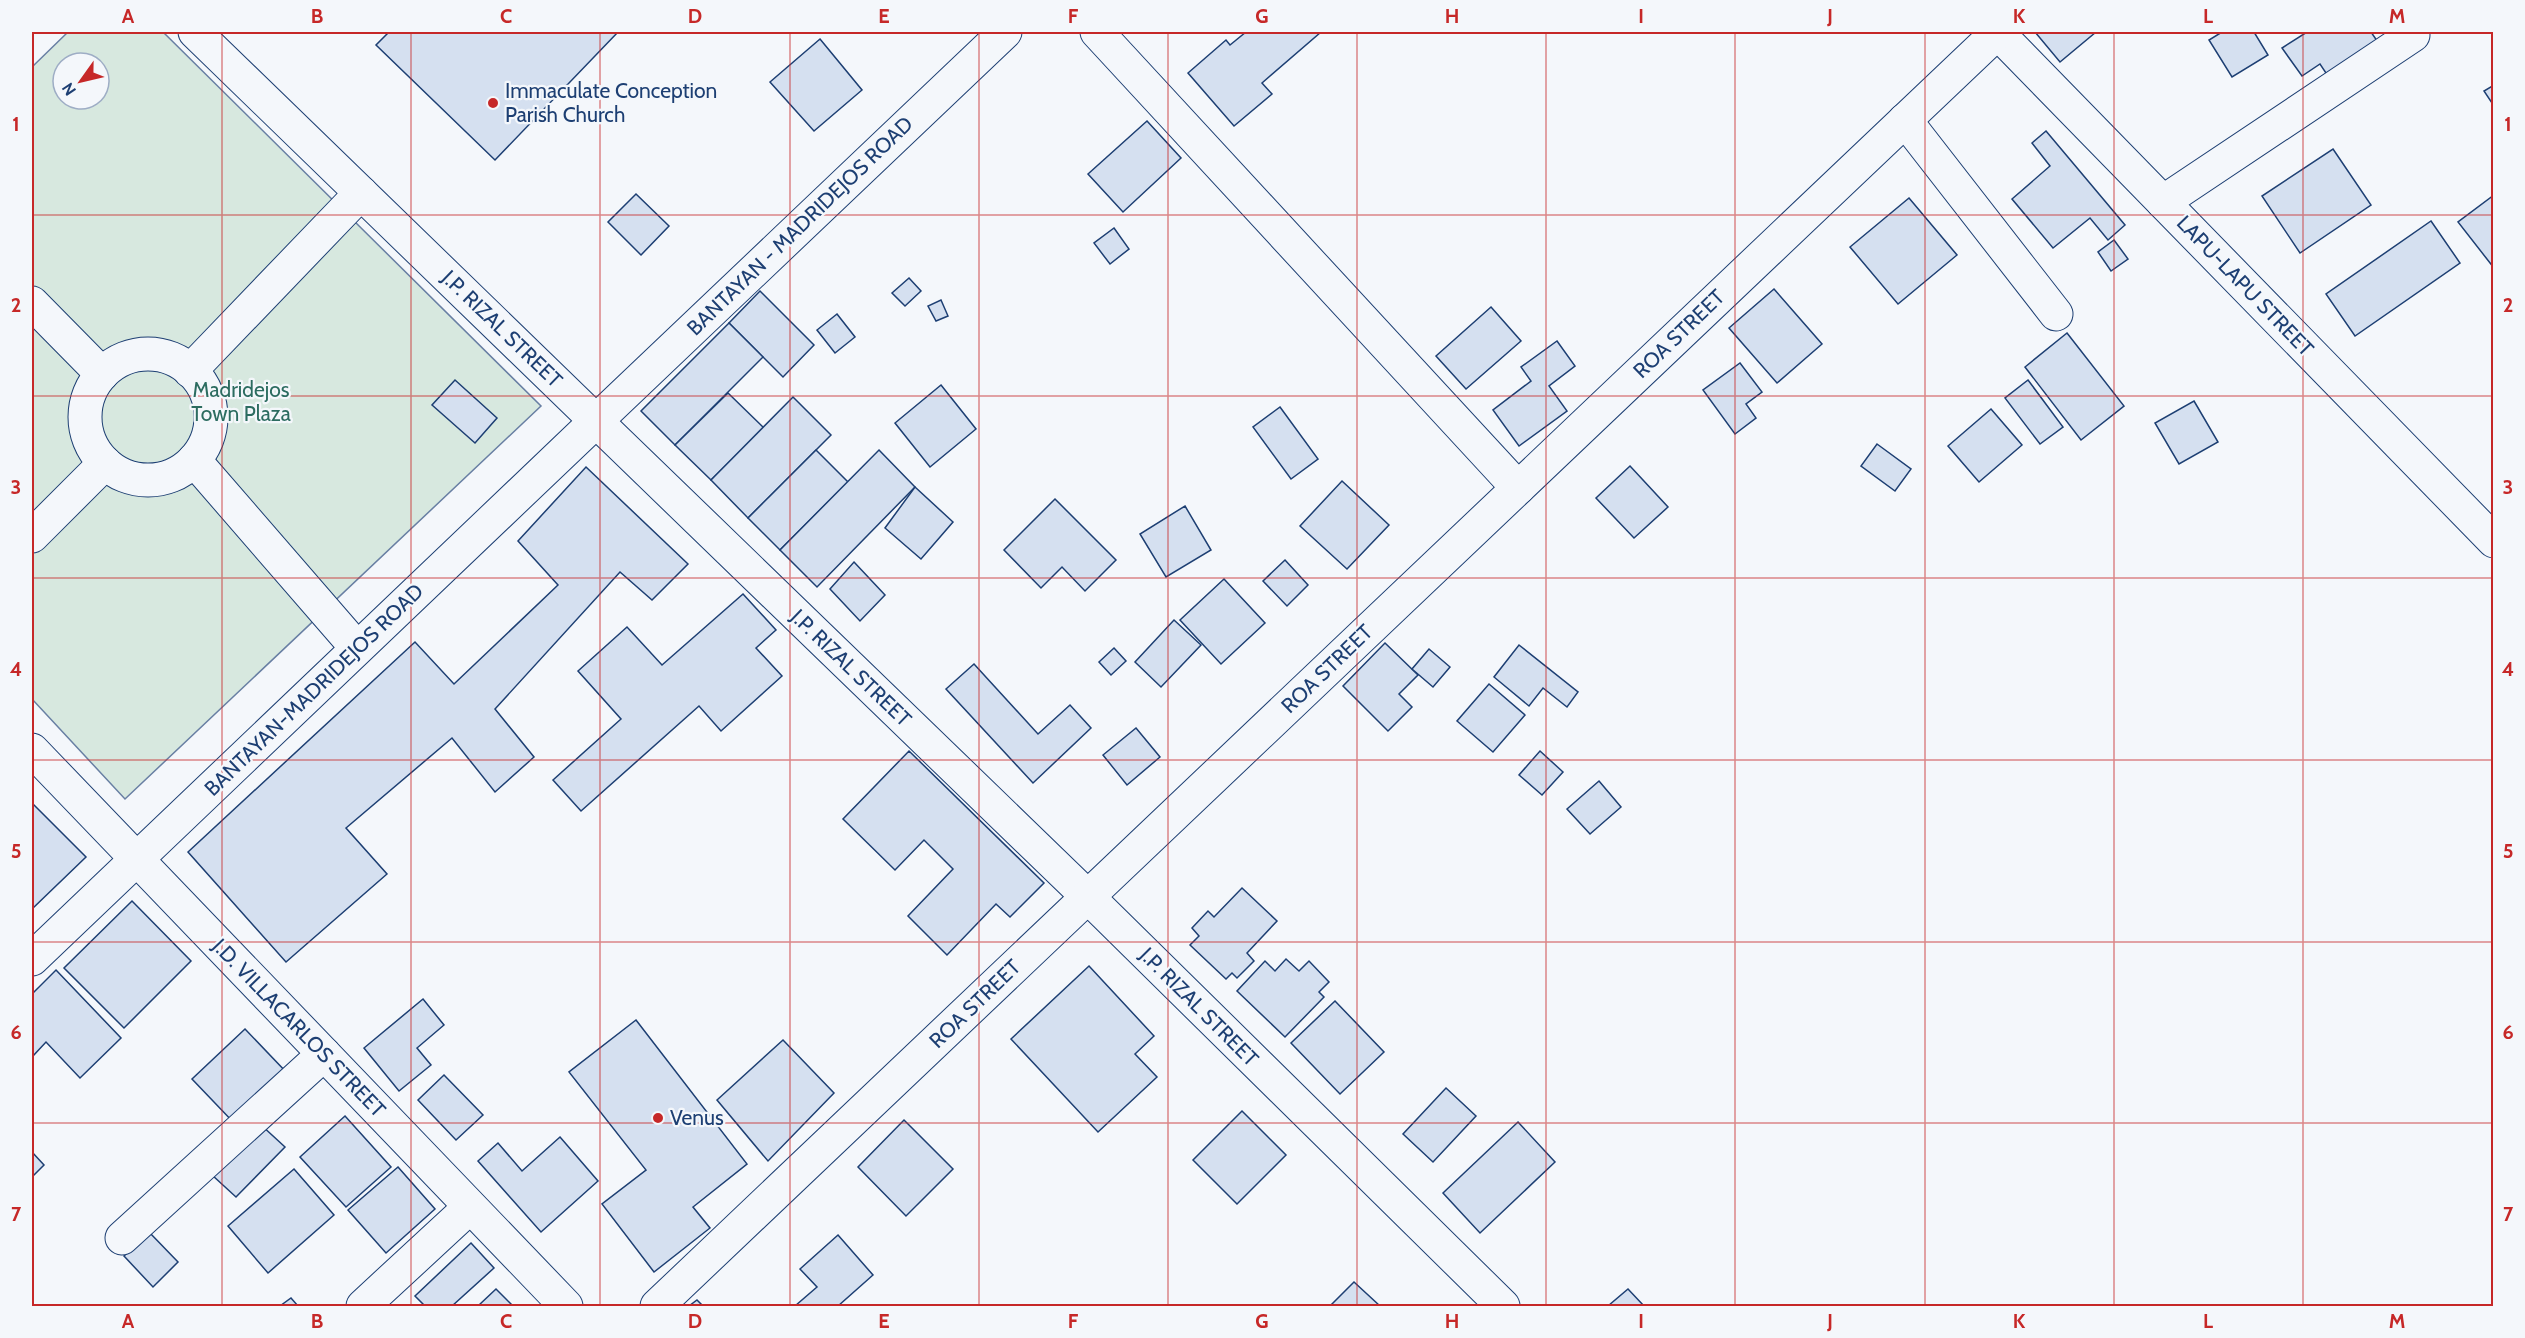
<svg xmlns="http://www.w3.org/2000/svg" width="2525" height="1338" font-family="Cabin,sans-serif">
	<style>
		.green { fill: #d7e8df; stroke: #687fa3; stroke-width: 1.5; fill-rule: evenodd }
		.building { fill: #d5e0f0; stroke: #1d3f73; stroke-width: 1.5 }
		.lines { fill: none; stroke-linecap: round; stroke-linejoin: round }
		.minor-casing { stroke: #1d3f73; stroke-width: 35 }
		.major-casing { stroke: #1d3f73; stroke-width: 35 }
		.minor { stroke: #f4f7fb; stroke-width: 33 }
		.major { stroke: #f4f7fb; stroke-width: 33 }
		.grid { fill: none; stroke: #c62828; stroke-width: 1.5; stroke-opacity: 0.55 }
		.poi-dot { fill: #c62828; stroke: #f4f7fb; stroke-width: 2 }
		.labels { text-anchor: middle; stroke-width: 4.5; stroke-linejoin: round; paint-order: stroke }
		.poi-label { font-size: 21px; fill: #1d3f73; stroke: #f4f7fb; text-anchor: start }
		.street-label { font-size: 21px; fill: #1d3f73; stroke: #f4f7fb }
		.park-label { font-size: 21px; fill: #2c6c60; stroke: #f4f7fb }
		.neatline { fill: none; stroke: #c62828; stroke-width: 2 }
		.grid-label { font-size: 20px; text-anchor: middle; font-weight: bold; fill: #c62828 }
	</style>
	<rect width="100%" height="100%" fill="#f4f7fb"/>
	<path class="green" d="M68,32H163L541,406L125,799L32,699V67ZM63,63H99V99H63Z"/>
	<g class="building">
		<polygon points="389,32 618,32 495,160 376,45"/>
		<polygon points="1246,32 1321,32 1262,83 1272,94 1234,126 1188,73 1226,40 1230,45"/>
		<polygon points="2035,32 2096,32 2060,62"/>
		<polygon points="2222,32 2254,32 2268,55 2232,77 2209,40"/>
		<polygon points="2307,32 2371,32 2382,48 2332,82 2320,64 2302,76 2282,48"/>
		<polygon points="820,39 862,90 814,131 770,82"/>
		<polygon points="2494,85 2494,106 2484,91"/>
		<polygon points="1147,121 1181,158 1123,212 1088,174"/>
		<polygon points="2046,131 2125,225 2108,240 2090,218 2053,248 2012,199 2050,166 2032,143"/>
		<polygon points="2333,149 2371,205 2300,253 2262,196"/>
		<polygon points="636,194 669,226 641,255 608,222"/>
		<polygon points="2494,195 2494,268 2458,222"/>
		<polygon points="1909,198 1957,255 1898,304 1850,247"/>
		<polygon points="2431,221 2460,263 2355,336 2326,294"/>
		<polygon points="1114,228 1129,249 1110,264 1094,243"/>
		<polygon points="2114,240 2128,259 2111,271 2098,252"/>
		<polygon points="909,278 921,291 905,306 892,293"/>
		<polygon points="1774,289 1822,344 1777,383 1729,328"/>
		<polygon points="760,291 814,345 783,377 729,323"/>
		<polygon points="941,300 948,316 936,321 928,306"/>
		<polygon points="1491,307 1521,341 1466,389 1436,356"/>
		<polygon points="837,314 855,337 835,353 817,330"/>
		<polygon points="729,323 763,357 675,445 641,411"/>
		<polygon points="2067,333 2124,406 2081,440 2025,367"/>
		<polygon points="1557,341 1575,366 1549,386 1567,411 1519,446 1493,410 1531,381 1521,367"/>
		<polygon points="1740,363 1762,392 1746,404 1756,418 1735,434 1703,390"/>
		<polygon points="455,380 497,418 475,443 432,405"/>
		<polygon points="2028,380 2063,427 2040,444 2005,398"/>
		<polygon points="941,385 976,429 930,467 895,423"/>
		<polygon points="728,393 764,428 711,480 675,445"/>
		<polygon points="793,397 831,435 748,518 711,480"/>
		<polygon points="2194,401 2218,442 2179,464 2155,423"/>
		<polygon points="1280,407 1318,459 1291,479 1253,427"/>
		<polygon points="1991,409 2022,445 1979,482 1948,446"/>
		<polygon points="1877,444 1911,469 1895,491 1861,466"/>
		<polygon points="816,450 848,482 780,550 748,518"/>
		<polygon points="879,450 915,487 817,587 780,550"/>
		<polygon points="1630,466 1668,507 1634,538 1596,498"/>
		<polygon points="586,467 688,564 652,600 620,572 495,709 534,757 495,792 452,738 346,828 387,874 286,962 188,852 415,642 454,684 558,585 518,541"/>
		<polygon points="1342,481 1389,525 1347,569 1300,526"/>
		<polygon points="915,487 953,522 921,559 885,528"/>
		<polygon points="1055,499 1116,560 1085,591 1062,567 1041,588 1004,550"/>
		<polygon points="1185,506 1211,550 1166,577 1140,534"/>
		<polygon points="1285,560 1308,585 1287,606 1263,581"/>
		<polygon points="854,562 885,595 860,621 830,589"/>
		<polygon points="1224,579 1265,623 1221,664 1180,620"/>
		<polygon points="743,594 776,630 756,648 782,676 721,731 699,706 581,811 553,780 621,719 578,671 627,627 662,665"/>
		<polygon points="1174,620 1201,645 1161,687 1135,662"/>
		<polygon points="1385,643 1418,675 1399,694 1412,707 1388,731 1343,686"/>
		<polygon points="1519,645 1578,692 1567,707 1543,688 1529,706 1494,677"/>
		<polygon points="1114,648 1126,661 1111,675 1099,662"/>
		<polygon points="1429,649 1450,667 1433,687 1412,669"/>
		<polygon points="974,664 1038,734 1070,705 1091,728 1033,783 946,689"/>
		<polygon points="1489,684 1525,715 1493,752 1457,721"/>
		<polygon points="1136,728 1160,757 1127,785 1103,755"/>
		<polygon points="909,751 1044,883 1010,917 996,904 947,955 908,916 953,869 924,840 895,870 843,819"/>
		<polygon points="1540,751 1563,772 1542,795 1519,775"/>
		<polygon points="1599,781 1621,807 1590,834 1567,809"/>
		<polygon points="32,803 86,857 32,909"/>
		<polygon points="1242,888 1277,921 1247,953 1254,961 1237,978 1232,973 1226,979 1190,945 1199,936 1192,928 1208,911 1214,917"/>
		<polygon points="132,901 191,961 124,1028 64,968"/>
		<polygon points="1286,959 1299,971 1309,961 1329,982 1319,992 1324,997 1285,1037 1237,991 1265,961 1275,971"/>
		<polygon points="1089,966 1154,1036 1135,1054 1157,1077 1098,1132 1011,1039"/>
		<polygon points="56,970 121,1038 80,1078 46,1042 32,1057 32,994"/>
		<polygon points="423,999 444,1025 417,1048 431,1065 399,1091 364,1048"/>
		<polygon points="1335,1001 1384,1052 1340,1094 1291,1043"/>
		<polygon points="636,1020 747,1164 693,1207 710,1228 654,1272 602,1204 646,1170 569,1072"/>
		<polygon points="245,1029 288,1074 235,1124 192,1079"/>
		<polygon points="783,1040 834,1093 768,1161 717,1100"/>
		<polygon points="444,1075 483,1115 456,1140 418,1100"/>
		<polygon points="1446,1088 1476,1116 1433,1162 1403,1134"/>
		<polygon points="1242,1111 1286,1155 1237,1204 1193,1160"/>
		<polygon points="345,1116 391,1167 346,1207 300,1157"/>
		<polygon points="904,1120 953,1169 906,1216 858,1167"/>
		<polygon points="1518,1122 1555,1162 1480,1233 1443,1193"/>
		<polygon points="260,1124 285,1147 236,1197 212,1175"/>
		<polygon points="560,1137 598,1181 541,1232 478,1161 498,1143 522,1171"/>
		<polygon points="32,1152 44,1165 32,1177"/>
		<polygon points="398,1167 435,1209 386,1253 348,1210"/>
		<polygon points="294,1169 334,1215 268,1273 228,1226"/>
		<polygon points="149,1232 178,1262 153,1287 124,1256"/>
		<polygon points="838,1235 873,1275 838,1306 795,1306 817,1287 800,1269"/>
		<polygon points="471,1243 494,1268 452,1306 425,1306 415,1296"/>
		<polygon points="1354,1282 1380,1306 1330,1306"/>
		<polygon points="496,1289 513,1306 478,1306"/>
		<polygon points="1628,1289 1644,1306 1608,1306"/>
		<polygon points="291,1298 298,1306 280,1306"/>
		<polygon points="697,1300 703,1306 689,1306"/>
	</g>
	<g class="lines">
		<g class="minor-casing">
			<g id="minor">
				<polyline points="1097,32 1518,488"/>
				<polyline points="1997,32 2494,541"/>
				<polyline points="1905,120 2056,314"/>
				<polyline points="2163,202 2413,35"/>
				<polyline points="32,303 102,374"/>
				<circle cx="148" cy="417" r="63"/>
				<polyline points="190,371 361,193"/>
				<polyline points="194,460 357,648"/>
				<polyline points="32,536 105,463"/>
				<polyline points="32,750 566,1306"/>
				<polyline points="32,959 596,421 1088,897 1503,1306"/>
				<polyline points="122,1238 324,1054"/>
				<polyline points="363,1306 470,1207"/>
				<polyline points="657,1306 1998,32"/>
			</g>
		</g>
		<g class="major-casing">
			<polyline id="major" points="195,32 596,421 1005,32"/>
		</g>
		<use href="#minor" class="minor"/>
		<use href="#major" class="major"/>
	</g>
	<path class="grid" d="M222,32V1306M411,32V1306M600,32V1306M790,32V1306M979,32V1306M1168,32V1306M1357,32V1306M1546,32V1306M1735,32V1306M1925,32V1306M2114,32V1306M2303,32V1306M32,215H2494M32,396H2494M32,578H2494M32,760H2494M32,942H2494M32,1123H2494"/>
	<g class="poi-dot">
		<circle cx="493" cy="103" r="6"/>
		<circle cx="658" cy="1118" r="6"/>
	</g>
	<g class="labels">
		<g class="poi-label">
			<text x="505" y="98">Immaculate Conception<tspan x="505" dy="24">Parish Church</tspan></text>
			<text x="670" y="1125">Venus</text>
		</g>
		<g class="street-label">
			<text transform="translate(800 226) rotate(-44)" y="7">BANTAYAN - MADRIDEJOS ROAD</text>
			<text transform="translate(2245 286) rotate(46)" y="7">LAPU-LAPU STREET</text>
			<text transform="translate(502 329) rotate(44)" y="7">J.P. RIZAL STREET</text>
			<text transform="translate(1679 334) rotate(-44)" y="7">ROA STREET</text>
			<text transform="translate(851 668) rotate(44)" y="7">J.P. RIZAL STREET</text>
			<text transform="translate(1327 669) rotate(-44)" y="7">ROA STREET</text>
			<text transform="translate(314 690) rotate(-44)" y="7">BANTAYAN-MADRIDEJOS ROAD</text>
			<text transform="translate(975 1004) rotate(-44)" y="7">ROA STREET</text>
			<text transform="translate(1199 1007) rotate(45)" y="7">J.P. RIZAL STREET</text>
			<text transform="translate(299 1028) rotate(46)" y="7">J.D. VILLACARLOS STREET</text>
		</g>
		<g class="park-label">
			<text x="241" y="397">Madridejos<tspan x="241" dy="24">Town Plaza</tspan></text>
		</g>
	</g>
	<rect width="2525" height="1338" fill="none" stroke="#f4f7fb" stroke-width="66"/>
	<g transform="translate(81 81) rotate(236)"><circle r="28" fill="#f4f7fb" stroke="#9eadc5" stroke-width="1.5"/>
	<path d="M0-4.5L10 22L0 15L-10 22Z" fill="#c62828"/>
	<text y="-9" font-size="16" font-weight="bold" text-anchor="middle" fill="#1d3f73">N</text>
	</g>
	<rect x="33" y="33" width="2459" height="1272" class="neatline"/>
	<g class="grid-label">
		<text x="128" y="23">A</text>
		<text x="317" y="23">B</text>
		<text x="506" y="23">C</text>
		<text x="695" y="23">D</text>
		<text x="884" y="23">E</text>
		<text x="1073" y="23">F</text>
		<text x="1262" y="23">G</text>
		<text x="1452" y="23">H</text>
		<text x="1641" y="23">I</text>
		<text x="1830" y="23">J</text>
		<text x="2019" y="23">K</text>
		<text x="2208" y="23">L</text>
		<text x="2397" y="23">M</text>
		<text x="16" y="131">1</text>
		<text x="2508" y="131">1</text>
		<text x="16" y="312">2</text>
		<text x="2508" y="312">2</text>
		<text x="16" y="494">3</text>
		<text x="2508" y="494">3</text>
		<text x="16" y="676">4</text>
		<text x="2508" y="676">4</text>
		<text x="16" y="858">5</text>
		<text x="2508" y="858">5</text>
		<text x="16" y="1039">6</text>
		<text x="2508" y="1039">6</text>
		<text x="16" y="1221">7</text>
		<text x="2508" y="1221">7</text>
		<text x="128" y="1328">A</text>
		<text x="317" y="1328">B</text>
		<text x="506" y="1328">C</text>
		<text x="695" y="1328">D</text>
		<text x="884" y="1328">E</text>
		<text x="1073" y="1328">F</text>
		<text x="1262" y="1328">G</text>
		<text x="1452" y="1328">H</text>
		<text x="1641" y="1328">I</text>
		<text x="1830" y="1328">J</text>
		<text x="2019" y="1328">K</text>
		<text x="2208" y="1328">L</text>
		<text x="2397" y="1328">M</text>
	</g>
</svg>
